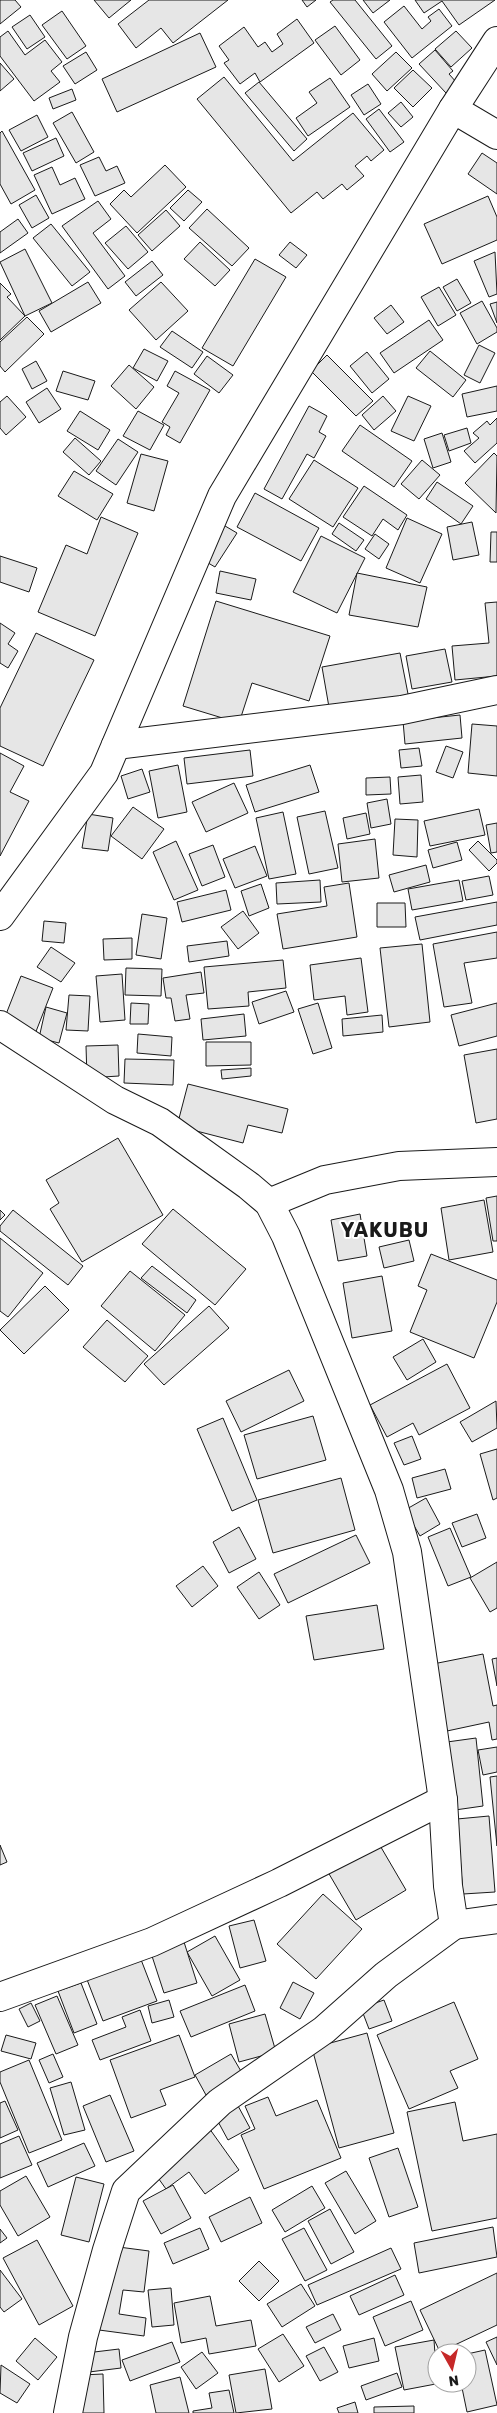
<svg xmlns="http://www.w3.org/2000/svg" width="497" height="2413" font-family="Rubik,sans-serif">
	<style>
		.building { fill: #e6e6e6; stroke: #1a1a1a }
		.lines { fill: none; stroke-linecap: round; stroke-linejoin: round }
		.minor-casing { stroke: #1a1a1a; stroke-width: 30 }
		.tertiary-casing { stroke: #1a1a1a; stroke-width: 30 }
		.minor { stroke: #fff; stroke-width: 28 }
		.tertiary { stroke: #fff; stroke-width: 28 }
		.labels { text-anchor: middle; stroke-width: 4; stroke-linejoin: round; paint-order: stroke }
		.district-label { font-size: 20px; font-weight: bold; letter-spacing: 1px; fill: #1a1a1a; stroke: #fff }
	</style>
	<rect width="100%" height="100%" fill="#fff"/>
	<g class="building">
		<polygon points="0,0 15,0 21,7 0,24"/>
		<polygon points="94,0 131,0 109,18"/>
		<polygon points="149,0 228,0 173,43 161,28 136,48 118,24"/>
		<polygon points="302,0 316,0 307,7"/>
		<polygon points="333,0 355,0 392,46 376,59 330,2"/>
		<polygon points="363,0 390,0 373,13"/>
		<polygon points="415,0 495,0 459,25 442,1 424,13"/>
		<polygon points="404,6 422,29 431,21 428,17 439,9 452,26 412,58 384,22"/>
		<polygon points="62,11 86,46 67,59 42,25"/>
		<polygon points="30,15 45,37 27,49 12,27"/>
		<polygon points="297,19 314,43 260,82 255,73 240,84 224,63 229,60 219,46 244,27 258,47 265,42 272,52 283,44 277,34"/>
		<polygon points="335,26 360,60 341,75 315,40"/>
		<polygon points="8,31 25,55 45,40 62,62 51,71 60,82 34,101 0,56 0,37"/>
		<polygon points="456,31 472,48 451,67 435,49"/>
		<polygon points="200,33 216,67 117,112 102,79"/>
		<polygon points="435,50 453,71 449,74 457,83 446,93 419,64"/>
		<polygon points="86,52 97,70 75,84 63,66"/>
		<polygon points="396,52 412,68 387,91 372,74"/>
		<polygon points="0,63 14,79 0,91"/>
		<polygon points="413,70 432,88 413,107 394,88"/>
		<polygon points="224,77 293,161 353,113 384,150 371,161 367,156 355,166 364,176 347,190 342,184 323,199 317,192 291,213 197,99"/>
		<polygon points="330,78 350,107 308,136 296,118 317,103 309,92"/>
		<polygon points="259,82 307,139 294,151 245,93"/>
		<polygon points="368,84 381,104 364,115 351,95"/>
		<polygon points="72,89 76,100 53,109 49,98"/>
		<polygon points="401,102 413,117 401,127 388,113"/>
		<polygon points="379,109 404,142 390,152 366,119"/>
		<polygon points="72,112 94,152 76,163 53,123"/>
		<polygon points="37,115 48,137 21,151 9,130"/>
		<polygon points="2,131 35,190 11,204 0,184 0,133"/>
		<polygon points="56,138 64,156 32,171 23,153"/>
		<polygon points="482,153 497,163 497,194 468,174"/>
		<polygon points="99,157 106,171 117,166 125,183 95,196 80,165"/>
		<polygon points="165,165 186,187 137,233 110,204 124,190 131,197"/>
		<polygon points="52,167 60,185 75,178 85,199 52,214 34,175"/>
		<polygon points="188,190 202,202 184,221 170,208"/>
		<polygon points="36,195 49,218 32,228 19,205"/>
		<polygon points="488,196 497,217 497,240 442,264 424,224"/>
		<polygon points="98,201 111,219 93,233 125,276 108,289 62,226"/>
		<polygon points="207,209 249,248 232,266 189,228"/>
		<polygon points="166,210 180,226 152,251 138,235"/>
		<polygon points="18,219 28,233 0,253 0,232"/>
		<polygon points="51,224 90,272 72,286 33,238"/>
		<polygon points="126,226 148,252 128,269 105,243"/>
		<polygon points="200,242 230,270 215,286 184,259"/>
		<polygon points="290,242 307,255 296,268 279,255"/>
		<polygon points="25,249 52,303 25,316 0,262"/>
		<polygon points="495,252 497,294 489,297 474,261"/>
		<polygon points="255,259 286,277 233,366 202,348"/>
		<polygon points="152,261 163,275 136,296 125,282"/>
		<polygon points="457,279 471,303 457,311 443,287"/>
		<polygon points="88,282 101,303 51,332 39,311"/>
		<polygon points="161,282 188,311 156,340 129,310"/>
		<polygon points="0,283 11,294 7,297 25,316 0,340"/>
		<polygon points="439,287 456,315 438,326 421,297"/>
		<polygon points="482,301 497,328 497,332 477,344 460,313"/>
		<polygon points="497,302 497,323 490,304"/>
		<polygon points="391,305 404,322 387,334 374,318"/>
		<polygon points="27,317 44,334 5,372 0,366 0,342"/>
		<polygon points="429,320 443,340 394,373 380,353"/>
		<polygon points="172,331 203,352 192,368 160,347"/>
		<polygon points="479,345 495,353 480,383 464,375"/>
		<polygon points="144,349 168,361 157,381 133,368"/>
		<polygon points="430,351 466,380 453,397 416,368"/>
		<polygon points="367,352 389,379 372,393 350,366"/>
		<polygon points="327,355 373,401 356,416 311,371"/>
		<polygon points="207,356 233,375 219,393 194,374"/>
		<polygon points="36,361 47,381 32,389 22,369"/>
		<polygon points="129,365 154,387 136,409 111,386"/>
		<polygon points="63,371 95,381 88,400 56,391"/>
		<polygon points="175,371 210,390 180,443 166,435 170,427 162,422 179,393 167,386"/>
		<polygon points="497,386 497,411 467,417 462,394"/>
		<polygon points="47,388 61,409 39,423 26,402"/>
		<polygon points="7,396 26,417 6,435 0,428 0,402"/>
		<polygon points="383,396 396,411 374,430 362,415"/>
		<polygon points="408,396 431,406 414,441 391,431"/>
		<polygon points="309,406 327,416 319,432 326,436 314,458 307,454 282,499 264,489"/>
		<polygon points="80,411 110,430 98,450 67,431"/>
		<polygon points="138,411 164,425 150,450 123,436"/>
		<polygon points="497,418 497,443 475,463 464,451 479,438 473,433 487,421 490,425"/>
		<polygon points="360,425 412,461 394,487 342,451"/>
		<polygon points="467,428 471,443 449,451 444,435"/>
		<polygon points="442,433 451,462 433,468 424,439"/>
		<polygon points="75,438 101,461 89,475 63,452"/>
		<polygon points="118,439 138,452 116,485 96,471"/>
		<polygon points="494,453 497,456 496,513 465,483"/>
		<polygon points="141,454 168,461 154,511 127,503"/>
		<polygon points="314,460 358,488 333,527 289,499"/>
		<polygon points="422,460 440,475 419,499 401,484"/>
		<polygon points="74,471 113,494 97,520 58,496"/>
		<polygon points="437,482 473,506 461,524 426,499"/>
		<polygon points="364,486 407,515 398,530 383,519 372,536 343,517"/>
		<polygon points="255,493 319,528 301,561 237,527"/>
		<polygon points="101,517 138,533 95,636 38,612 66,545 87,554"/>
		<polygon points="407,518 442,534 420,583 386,568"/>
		<polygon points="472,522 479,555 453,560 447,527"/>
		<polygon points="220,523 237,533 215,567 198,557"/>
		<polygon points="339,523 364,540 356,551 332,534"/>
		<polygon points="491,532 497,532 497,562 490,562"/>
		<polygon points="375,534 389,544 379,559 365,549"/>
		<polygon points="321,536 365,558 337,613 293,592"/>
		<polygon points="0,556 37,568 29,592 0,582"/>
		<polygon points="220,571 256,579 251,600 216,593"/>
		<polygon points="357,573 427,587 418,627 349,615"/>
		<polygon points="216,601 330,636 309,701 252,683 239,723 183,706"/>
		<polygon points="497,602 497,676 455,680 452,646 489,643 485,603"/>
		<polygon points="0,623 15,633 8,644 18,651 8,668 0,663"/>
		<polygon points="36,633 94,660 43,766 0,746 0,708"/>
		<polygon points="445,649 452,682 412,689 406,656"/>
		<polygon points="400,653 409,699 330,713 322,667"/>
		<polygon points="460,715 462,738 405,744 403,721"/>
		<polygon points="472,724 497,726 497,776 468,773"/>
		<polygon points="446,746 463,752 453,778 436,772"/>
		<polygon points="419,748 422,766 401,768 399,750"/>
		<polygon points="250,750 253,776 187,784 184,758"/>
		<polygon points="0,753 24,766 10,792 29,801 0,856"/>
		<polygon points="178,765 187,812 158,818 149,771"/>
		<polygon points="310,765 319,792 255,812 246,785"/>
		<polygon points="142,769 150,792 128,799 121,776"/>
		<polygon points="421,775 423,802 400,804 398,777"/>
		<polygon points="390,777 391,794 366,795 366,778"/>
		<polygon points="234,783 248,813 206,832 192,802"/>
		<polygon points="387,799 391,824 371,828 367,803"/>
		<polygon points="133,807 164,829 142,859 111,836"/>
		<polygon points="479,809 485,835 430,846 424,821"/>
		<polygon points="325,811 338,868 309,874 297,817"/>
		<polygon points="283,812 296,874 269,879 256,818"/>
		<polygon points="366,813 370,834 347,839 343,818"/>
		<polygon points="88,814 113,818 108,851 82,848"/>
		<polygon points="395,819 418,820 417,857 393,855"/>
		<polygon points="497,823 497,852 491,853 486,825"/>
		<polygon points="375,839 379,878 342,882 338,844"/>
		<polygon points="176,841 198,890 174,900 153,852"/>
		<polygon points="478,841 497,860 497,863 489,871 469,850"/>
		<polygon points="457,842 462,860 433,868 428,850"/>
		<polygon points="213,845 225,877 202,886 189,854"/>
		<polygon points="255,846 267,876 235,888 223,859"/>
		<polygon points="426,865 430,882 394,892 389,875"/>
		<polygon points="489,876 493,895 466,900 462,881"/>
		<polygon points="320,880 321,902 277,904 276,883"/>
		<polygon points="459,880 463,901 412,910 408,889"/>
		<polygon points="349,883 357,937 283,949 277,914 327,906 324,887"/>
		<polygon points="261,884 269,908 249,916 241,891"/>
		<polygon points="226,890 231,910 182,922 177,902"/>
		<polygon points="497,902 497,925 420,940 415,917"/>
		<polygon points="377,903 405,903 406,927 377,927"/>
		<polygon points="243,911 259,933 238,949 221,927"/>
		<polygon points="142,914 167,918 161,959 136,955"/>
		<polygon points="44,921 66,923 64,943 42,941"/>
		<polygon points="497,932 497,958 464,963 472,1003 444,1007 433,944"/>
		<polygon points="132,938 132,959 104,960 103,939"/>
		<polygon points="227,941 229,956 189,962 187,946"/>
		<polygon points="422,944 430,1022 389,1027 380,948"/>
		<polygon points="51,947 75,963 61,982 37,967"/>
		<polygon points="361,958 368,1012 347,1015 345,996 314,1000 310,965"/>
		<polygon points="283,960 286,988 248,992 249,1006 208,1009 204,967"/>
		<polygon points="126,968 162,969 161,996 125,995"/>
		<polygon points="201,972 204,993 186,995 190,1019 175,1021 171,998 166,998 163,978"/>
		<polygon points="122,974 125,1020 100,1022 96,976"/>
		<polygon points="21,976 53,988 35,1034 3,1022"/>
		<polygon points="286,991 294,1012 259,1024 252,1002"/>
		<polygon points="69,995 90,996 88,1031 66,1030"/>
		<polygon points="131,1003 149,1004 148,1024 130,1024"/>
		<polygon points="318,1003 332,1048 313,1054 298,1009"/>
		<polygon points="497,1003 497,1036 459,1046 451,1015"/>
		<polygon points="46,1007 67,1013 59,1043 39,1038"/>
		<polygon points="244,1014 246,1036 203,1040 201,1019"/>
		<polygon points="382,1015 383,1032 343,1036 342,1019"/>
		<polygon points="138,1034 172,1037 171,1056 137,1053"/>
		<polygon points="206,1042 251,1042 251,1065 206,1066"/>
		<polygon points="118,1045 119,1076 87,1078 86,1046"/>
		<polygon points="497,1049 497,1119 476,1123 464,1055"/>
		<polygon points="125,1059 174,1060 173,1085 124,1083"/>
		<polygon points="251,1068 251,1076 222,1079 221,1070"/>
		<polygon points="188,1084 288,1109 282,1133 248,1125 243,1143 177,1126"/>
		<polygon points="118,1138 163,1215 82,1262 50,1209 59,1203 46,1180"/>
		<polygon points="497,1196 497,1241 493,1241 486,1198"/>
		<polygon points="484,1200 493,1252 449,1260 441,1208"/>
		<polygon points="173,1209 246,1269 215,1305 142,1244"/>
		<polygon points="0,1210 5,1215 0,1220"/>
		<polygon points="13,1210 83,1266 68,1285 0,1231 0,1226"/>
		<polygon points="360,1214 367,1256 338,1261 331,1220"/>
		<polygon points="0,1238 43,1273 8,1317 0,1311"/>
		<polygon points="409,1240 414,1261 384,1268 379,1247"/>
		<polygon points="431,1254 497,1280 497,1302 474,1358 410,1332 427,1290 418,1286"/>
		<polygon points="152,1266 196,1300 187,1313 141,1278"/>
		<polygon points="130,1271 185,1315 155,1351 101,1306"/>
		<polygon points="382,1276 392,1331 352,1338 343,1283"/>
		<polygon points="45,1286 69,1310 24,1354 0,1330"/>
		<polygon points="209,1306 229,1328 164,1385 144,1364"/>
		<polygon points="107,1320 148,1356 125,1382 83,1347"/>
		<polygon points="423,1339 436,1362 407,1380 393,1357"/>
		<polygon points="447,1364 470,1408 419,1435 413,1423 387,1437 370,1405"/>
		<polygon points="289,1370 304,1401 241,1432 226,1401"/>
		<polygon points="496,1401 497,1428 472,1442 460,1422"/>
		<polygon points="313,1416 326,1460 257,1479 244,1435"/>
		<polygon points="223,1418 257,1500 232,1511 197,1429"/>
		<polygon points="412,1436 421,1459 404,1465 394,1443"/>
		<polygon points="497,1449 497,1498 493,1500 480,1454"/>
		<polygon points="445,1469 451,1489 417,1498 412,1478"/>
		<polygon points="341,1478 355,1530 273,1553 258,1500"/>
		<polygon points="426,1498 440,1524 420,1536 405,1510"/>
		<polygon points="477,1514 486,1538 462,1547 452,1523"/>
		<polygon points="239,1527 256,1559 229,1573 213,1542"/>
		<polygon points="450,1528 471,1577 448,1586 428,1537"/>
		<polygon points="356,1535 370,1563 288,1603 274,1574"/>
		<polygon points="497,1562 497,1608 490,1612 470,1578"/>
		<polygon points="203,1566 218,1586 192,1607 176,1586"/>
		<polygon points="259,1572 280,1605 259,1619 237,1587"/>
		<polygon points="377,1605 384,1649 314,1660 306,1616"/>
		<polygon points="483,1654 493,1706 497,1705 497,1739 492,1740 489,1722 447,1731 433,1664"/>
		<polygon points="497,1658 497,1686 492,1659"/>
		<polygon points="476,1738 483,1806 455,1810 447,1742"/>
		<polygon points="497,1747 497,1772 483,1775 478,1750"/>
		<polygon points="497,1776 497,1846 490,1777"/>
		<polygon points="489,1816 495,1892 463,1894 457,1819"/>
		<polygon points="375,1837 406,1890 356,1920 325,1867"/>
		<polygon points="0,1845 7,1862 0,1865"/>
		<polygon points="323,1894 362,1929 316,1979 277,1944"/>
		<polygon points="254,1920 266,1961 240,1968 229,1926"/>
		<polygon points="215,1936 240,1980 212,1996 187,1952"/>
		<polygon points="184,1942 197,1983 164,1993 151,1953"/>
		<polygon points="140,1957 157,2001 103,2021 86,1977"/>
		<polygon points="293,1982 314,1993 300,2019 280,2008"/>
		<polygon points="81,1983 97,2024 74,2033 58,1991"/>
		<polygon points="245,1985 255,2011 191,2037 180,2011"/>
		<polygon points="57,1996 78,2045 56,2054 35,2005"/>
		<polygon points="169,2000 174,2017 152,2023 148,2006"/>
		<polygon points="384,2000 392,2021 369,2029 361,2008"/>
		<polygon points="454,2002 478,2059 450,2071 458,2088 409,2109 377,2035"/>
		<polygon points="31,2003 40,2021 28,2027 19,2009"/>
		<polygon points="140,2010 151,2041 100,2060 92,2040 126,2027 122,2017"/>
		<polygon points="265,2014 276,2052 239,2062 229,2024"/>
		<polygon points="367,2033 394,2133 339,2148 312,2048"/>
		<polygon points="6,2035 36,2043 31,2059 1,2051"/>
		<polygon points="179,2035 195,2077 160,2090 166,2105 131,2118 110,2060"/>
		<polygon points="53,2054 63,2077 49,2083 39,2060"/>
		<polygon points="231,2054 242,2073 206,2095 195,2075"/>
		<polygon points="29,2060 62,2140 29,2153 0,2082 0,2072"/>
		<polygon points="71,2082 85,2130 64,2135 50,2088"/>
		<polygon points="110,2095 134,2151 106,2162 83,2106"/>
		<polygon points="268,2097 276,2116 317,2100 341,2158 264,2189 241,2135 255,2129 245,2106"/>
		<polygon points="5,2101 18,2130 0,2138 0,2103"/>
		<polygon points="455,2102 463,2141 497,2134 497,2218 432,2231 407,2112"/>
		<polygon points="237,2104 250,2128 228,2140 215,2116"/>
		<polygon points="209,2128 239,2170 205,2194 189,2172 166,2189 151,2168"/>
		<polygon points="19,2136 32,2165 0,2178 0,2144"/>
		<polygon points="84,2143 95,2166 48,2187 37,2163"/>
		<polygon points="398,2148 418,2207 389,2217 369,2158"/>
		<polygon points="346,2171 376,2221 355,2234 325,2183"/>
		<polygon points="26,2176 50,2217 18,2236 0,2205 0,2191"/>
		<polygon points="76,2177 104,2184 89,2242 61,2235"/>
		<polygon points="173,2185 191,2218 161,2234 143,2201"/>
		<polygon points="312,2186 325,2208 285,2232 272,2210"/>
		<polygon points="250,2197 262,2223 221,2242 209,2217"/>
		<polygon points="330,2209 354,2252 331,2264 308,2221"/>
		<polygon points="493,2227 497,2257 419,2273 414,2243"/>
		<polygon points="200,2228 209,2249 173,2264 164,2243"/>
		<polygon points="304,2228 327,2270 305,2281 282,2239"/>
		<polygon points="0,2229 7,2238 0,2243"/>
		<polygon points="37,2240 73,2306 39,2325 3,2258"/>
		<polygon points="111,2246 149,2251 144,2292 123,2290 119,2314 146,2318 144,2336 99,2330"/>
		<polygon points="391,2248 401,2269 317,2305 308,2285"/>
		<polygon points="259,2261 279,2281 259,2301 239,2281"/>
		<polygon points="0,2270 22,2299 4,2312 0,2307"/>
		<polygon points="497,2273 497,2325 440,2352 420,2310"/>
		<polygon points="395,2275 404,2295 359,2315 350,2296"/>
		<polygon points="301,2284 315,2306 282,2327 267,2304"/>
		<polygon points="171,2288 174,2325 152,2327 148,2290"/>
		<polygon points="210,2296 216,2326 251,2320 256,2346 209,2354 206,2338 181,2343 174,2303"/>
		<polygon points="411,2301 423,2330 385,2346 373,2317"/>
		<polygon points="333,2314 341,2330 315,2343 306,2327"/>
		<polygon points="283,2334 304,2366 279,2382 258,2349"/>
		<polygon points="497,2337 497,2365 486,2342"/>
		<polygon points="35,2338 57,2357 38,2380 16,2361"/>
		<polygon points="374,2338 379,2361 349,2368 343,2346"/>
		<polygon points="434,2340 437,2383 441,2383 404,2390 395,2347"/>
		<polygon points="172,2342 180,2362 130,2381 122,2360"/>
		<polygon points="324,2347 338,2372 320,2381 306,2356"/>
		<polygon points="119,2349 121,2368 89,2372 86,2353"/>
		<polygon points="485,2350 497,2405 467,2412 461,2383 467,2383 467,2354"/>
		<polygon points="202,2352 218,2373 196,2389 181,2367"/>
		<polygon points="1,2365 30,2384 17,2403 0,2393"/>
		<polygon points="265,2369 272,2409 236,2413 229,2375"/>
		<polygon points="397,2373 402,2387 366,2400 361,2386"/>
		<polygon points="103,2374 104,2413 82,2413 81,2375"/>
		<polygon points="180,2377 189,2413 156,2413 150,2385"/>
		<polygon points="229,2390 234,2413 193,2413 193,2411 212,2408 209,2393"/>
		<polygon points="355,2402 358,2413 339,2413 337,2408"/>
		<polygon points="414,2406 414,2413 374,2413 374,2407"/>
	</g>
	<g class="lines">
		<g class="minor-casing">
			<g id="minor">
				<polyline points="453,109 497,135"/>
				<polyline points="116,745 402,710 497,690"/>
				<polyline points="0,1025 115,1100 160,1122 249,1186 269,1203 286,1236 389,1490 407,1552 443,1800 448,1886 454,1925 386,1975 324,2030 220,2102 126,2191 107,2250 83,2337 68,2413"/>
				<polyline points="269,1203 325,1180 399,1166 497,1162"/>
				<polyline points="454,1925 497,1919"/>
				<polyline points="0,1997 152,1942 279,1883 443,1800"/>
			</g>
		</g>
		<g class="tertiary-casing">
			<polyline id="tertiary" points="0,916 104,773 222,496 453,109 497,41"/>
		</g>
		<use href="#minor" class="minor"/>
		<use href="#tertiary" class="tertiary"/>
	</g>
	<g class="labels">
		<g class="district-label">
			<text x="385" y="1237">YAKUBU</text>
		</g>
	</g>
	<g transform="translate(452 2368) rotate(172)"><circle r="24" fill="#ffffff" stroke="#a3a3a3"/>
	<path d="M0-4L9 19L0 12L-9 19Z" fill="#c62828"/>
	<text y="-8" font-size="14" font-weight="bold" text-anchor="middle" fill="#1a1a1a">N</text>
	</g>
</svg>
